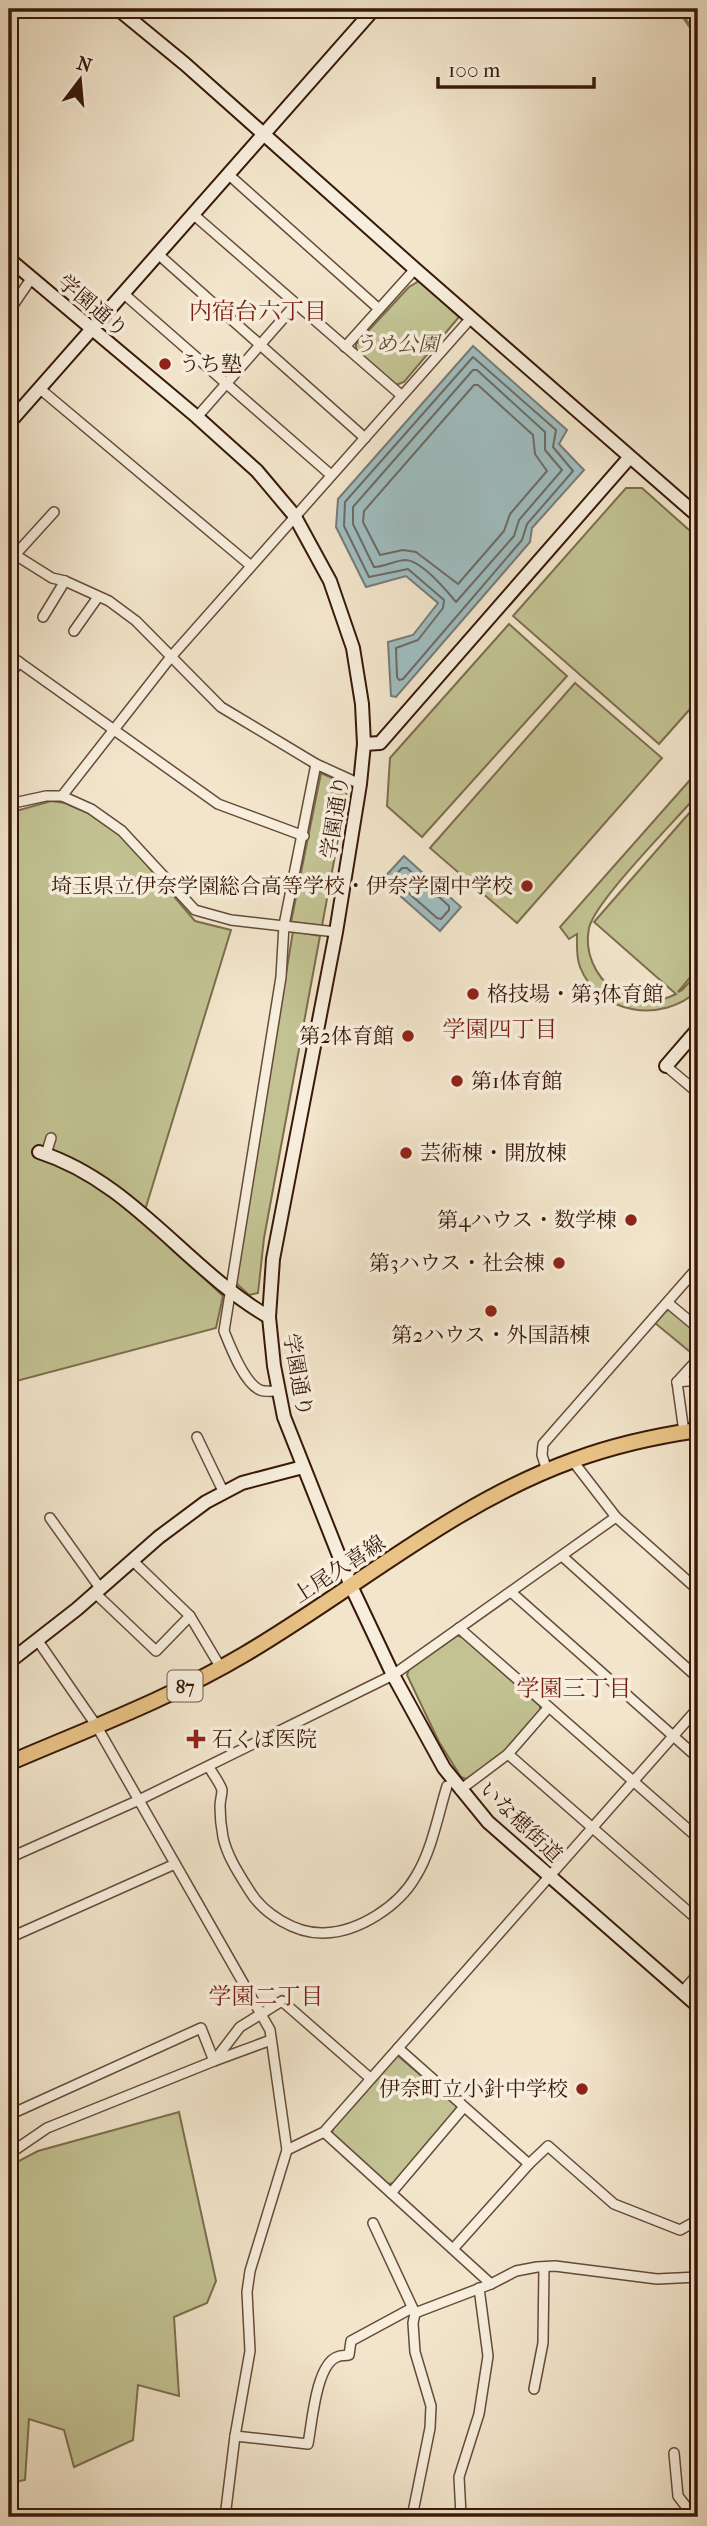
<svg xmlns="http://www.w3.org/2000/svg" width="707" height="2526" font-family="'IM FELL French Canon','Noto Serif JP',serif">
	<style>
		.green { fill: #c2c292; stroke: #7d6d4d; stroke-width: 2 }
		.water { fill: #9fbdc0; stroke: #767b76; stroke-width: 2 }
		.lines { fill: none; stroke-linecap: round; stroke-linejoin: round }
		.shore { stroke: #6c6a64; stroke-width: 2 }
		.stream { stroke: #767b76; stroke-width: 3.5 }
		.street-casing { stroke: #664b39; stroke-width: 12 }
		.secondary-casing { stroke: #381808; stroke-width: 16 }
		.primary-casing { stroke: #381808; stroke-width: 18 }
		.street { stroke: #f7eedd; stroke-width: 9 }
		.secondary { stroke: #f7eedd; stroke-width: 12 }
		.primary { stroke: #e9c286; stroke-width: 14 }
		.poi-dot { fill: #8f2418; stroke: #f7eedd; stroke-width: 2.5 }
		.labels { text-anchor: middle; stroke-width: 7; stroke-linejoin: round; paint-order: stroke }
		.shield { fill: #f7eedd; stroke: #715848; stroke-width: 2 }
		.shield-label { font-size: 19px; font-weight: bold; fill: #381808 }
		.street-label { font-size: 21px; fill: #381808; stroke: #f7eedd }
		.park-label { font-size: 21px; font-style: italic; fill: #614b31; stroke: #f7eedd }
		.poi-label { font-size: 21px; fill: #381808; stroke: #f7eedd; text-anchor: start }
		.neighbourhood-label { font-size: 23px; fill: #7a1f14; stroke: #f7eedd }
	</style>
	<rect width="100%" height="100%" fill="#f2e5cb"/>
	<filter id="stains"><feTurbulence type="fractalNoise" baseFrequency=".00286" numOctaves="4"/><feColorMatrix values="0 0 0 0 .2 0 0 0 0 .09 0 0 0 0 .02 0 0 0 .5 -.17"/></filter>
	<radialGradient id="worn" r=".72"><stop offset=".6" stop-color="#630" stop-opacity="0"/><stop offset="1" stop-color="#630" stop-opacity=".3"/></radialGradient>
	<g class="green">
		<polygon points="419,281 459,317 404,382 396,385 356,350 356,344 409,287"/>
		<polygon points="626,488 642,488 698,538 698,700 659,744 513,616"/>
		<polygon points="509,624 567,676 422,837 387,806 390,758"/>
		<polygon points="575,683 662,758 517,923 430,848"/>
		<path d="M698,771V798L691,802C669,827 595,902 589,928C584,952 595,976 614,990C632,1003 657,1004 676,994L594,922L698,803V968L678,992L682,990L698,973V990C663,1024 599,1015 580,967C576,957 577,944 577,934L569,939L560,927Z"/>
		<polygon points="321,773 348,785 322,926 291,922"/>
		<polygon points="51,801 65,803 88,813 124,838 195,921 231,930 142,1220 223,1296 216,1328 9,1383 9,813"/>
		<polygon points="293,931 320,936 264,1238 258,1293 249,1295 236,1283"/>
		<polygon points="672,1309 698,1333 698,1341 689,1351 655,1323 667,1310"/>
		<polygon points="455,1635 462,1637 540,1706 540,1711 505,1753 466,1779 461,1777 439,1742 407,1675 409,1669"/>
		<polygon points="397,2055 457,2106 456,2110 395,2183 388,2184 332,2134 333,2128"/>
		<polygon points="179,2112 216,2281 207,2303 174,2317 179,2396 138,2385 133,2440 74,2467 64,2430 29,2419 25,2480 9,2483 9,2166 38,2151"/>
	</g>
	<g class="water">
		<polygon points="473,346 567,430 559,444 584,470 532,528 530,542 396,697 391,696 388,642 413,635 438,603 406,576 366,587 336,527 338,499"/>
		<polygon points="404,856 461,907 440,931 382,880"/>
	</g>
	<g class="lines">
		<g class="shore">
			<polygon points="473,357 556,430 553,447 573,471 527,524 522,540 403,679 399,680 397,677 396,648 418,640 443,608 444,600 408,569 369,577 344,526 345,502"/>
			<path d="M473,370H477L545,432V450L562,470L519,520L514,536L456,602C447,591 422,561 406,560C395,560 385,567 374,567L353,524V507Z"/>
			<polygon points="474,385 478,385 533,435 535,454 547,471 510,514 504,531 458,584 416,552 403,550 380,555 363,522 364,511"/>
			<polygon points="402,868 407,868 449,906 449,910 441,919 437,918 395,881 394,877"/>
		</g>
		<polyline class="stream" points="678,9 698,38"/>
		<g class="street-casing">
			<g id="street">
				<polyline points="229,175 379,309"/>
				<polyline points="194,215 401,395"/>
				<polyline points="159,255 365,438"/>
				<polyline points="124,294 331,475"/>
				<polyline points="9,311 31,279"/>
				<polyline points="345,347 415,269"/>
				<polyline points="39,388 250,565"/>
				<polyline points="197,417 295,305"/>
				<polyline points="9,551 52,578 65,581 109,601 136,621 221,707 316,764 360,784"/>
				<polyline points="15,555 54,512"/>
				<polyline points="43,617 65,581"/>
				<polyline points="74,631 98,597"/>
				<polyline points="9,655 218,804 304,836"/>
				<polyline points="9,676 19,662"/>
				<polyline points="62,796 170,658 471,318"/>
				<polyline points="9,804 46,796 62,796 91,809 122,831 195,910 231,920 336,932"/>
				<polyline points="666,1066 698,1093"/>
				<polyline points="46,1154 51,1138"/>
				<polyline points="668,1303 698,1328"/>
				<polyline points="677,1382 684,1432"/>
				<polyline points="677,1382 698,1359"/>
				<polyline points="677,1382 698,1380"/>
				<path d="M278,1391C273,1391 265,1392 260,1390C244,1383 230,1346 224,1331L281,977L284,925L316,764"/>
				<polyline points="197,1437 223,1491"/>
				<polyline points="572,1460 616,1517 698,1590"/>
				<polyline points="547,1471 542,1455 543,1444 698,1267"/>
				<polyline points="50,1518 100,1588"/>
				<polyline points="562,1556 698,1678"/>
				<polyline points="511,1592 698,1758"/>
				<polyline points="95,1593 156,1651 190,1616 132,1560"/>
				<polyline points="190,1616 221,1668"/>
				<polyline points="459,1628 698,1838"/>
				<polyline points="38,1641 96,1725 270,2030 287,2150 250,2271 247,2292 250,2351 235,2436 225,2517"/>
				<polyline points="508,1754 698,1920"/>
				<path d="M209,1767C212,1773 220,1783 222,1790C222,1795 220,1801 220,1806C220,1817 221,1827 223,1837C227,1856 239,1874 249,1890C263,1914 296,1934 324,1933C359,1932 399,1906 416,1876C432,1850 438,1815 447,1786"/>
				<polyline points="460,1790 508,1754 548,1708"/>
				<polyline points="9,1858 139,1800 393,1675 616,1517"/>
				<polyline points="9,1938 175,1864"/>
				<polyline points="682,1992 698,1974"/>
				<polyline points="398,2048 529,2164"/>
				<polyline points="9,2115 201,2028 214,2061 271,2040"/>
				<polyline points="324,2132 491,2284"/>
				<polyline points="287,2150 324,2132 698,1708"/>
				<polyline points="9,2154 47,2128 214,2061 240,2027 282,2001 370,2078"/>
				<polyline points="391,2193 463,2108"/>
				<polyline points="373,2223 415,2313 413,2323 415,2352 431,2406 430,2428 412,2517"/>
				<polyline points="453,2249 529,2164 548,2146 614,2204 680,2230 698,2220"/>
				<polyline points="415,2313 491,2284 516,2271 537,2267 555,2266 657,2279 698,2277"/>
				<polyline points="534,2389 543,2343 544,2267"/>
				<path d="M235,2436L308,2444C312,2423 316,2365 337,2357C341,2355 345,2356 349,2355L351,2341L412,2308"/>
				<polyline points="674,2453 678,2496 694,2517"/>
				<polyline points="413,2514 461,2515 459,2477 479,2414 488,2356 479,2288"/>
			</g>
		</g>
		<g class="secondary-casing">
			<g id="secondary">
				<polyline points="118,9 185,64 415,269 698,516"/>
				<polyline points="9,259 197,417 257,471 294,515 330,581 353,648 362,704 364,744 360,784 336,932 273,1259 269,1317 274,1366 284,1417 351,1586 393,1675 444,1768 488,1822 698,2006"/>
				<polyline points="9,423 374,9"/>
				<polyline points="364,744 380,743 629,458"/>
				<polyline points="666,1066 698,1029"/>
				<path d="M39,1152C133,1182 187,1270 269,1317"/>
				<polyline points="9,1662 77,1609 159,1537 206,1502 242,1483 303,1467"/>
			</g>
		</g>
		<g class="primary-casing">
			<path id="primary" d="M9,1763C88,1729 171,1698 245,1654C354,1590 454,1503 574,1460C615,1445 656,1436 698,1430"/>
		</g>
		<use href="#street" class="street"/>
		<use href="#secondary" class="secondary"/>
		<use href="#primary" class="primary"/>
	</g>
	<g class="poi-dot">
		<circle cx="165" cy="364" r="7"/>
		<circle cx="527" cy="886" r="7"/>
		<circle cx="473" cy="994" r="7"/>
		<circle cx="408" cy="1036" r="7"/>
		<circle cx="457" cy="1081" r="7"/>
		<circle cx="406" cy="1153" r="7"/>
		<circle cx="631" cy="1220" r="7"/>
		<circle cx="559" cy="1263" r="7"/>
		<circle cx="491" cy="1311" r="7"/>
		<path d="M192.5 1728.5h7v7h7v7h-7v7h-7v-7h-7v-7h7z"/>
		<circle cx="582" cy="2089" r="7"/>
	</g>
	<g class="labels">
		<rect class="shield" x="167.5" y="1670.5" width="35" height="31" rx="5"/>
		<g class="shield-label">
			<text x="185" y="1693">87</text>
		</g>
		<g class="street-label">
			<text transform="translate(93 306) rotate(40)" y="7">学園通り</text>
			<text transform="translate(335 817) rotate(-81)" y="7">学園通り</text>
			<text transform="translate(298 1375) rotate(80)" y="7">学園通り</text>
			<text transform="translate(339 1569) rotate(-33)" y="7">上尾久喜線</text>
			<text transform="translate(521 1822) rotate(44)" y="7">いな穂街道</text>
		</g>
		<g class="park-label">
			<text x="397" y="351">うめ公園</text>
		</g>
		<g class="poi-label">
			<text x="179" y="371">うち塾</text>
			<text x="513" y="893" text-anchor="end">埼玉県立伊奈学園総合高等学校・伊奈学園中学校</text>
			<text x="487" y="1001">格技場・第3体育館</text>
			<text x="394" y="1043" text-anchor="end">第2体育館</text>
			<text x="471" y="1088">第1体育館</text>
			<text x="420" y="1160">芸術棟・開放棟</text>
			<text x="617" y="1227" text-anchor="end">第4ハウス・数学棟</text>
			<text x="545" y="1270" text-anchor="end">第3ハウス・社会棟</text>
			<text x="491" y="1342" text-anchor="middle">第2ハウス・外国語棟</text>
			<text x="212" y="1746">石くぼ医院</text>
			<text x="568" y="2096" text-anchor="end">伊奈町立小針中学校</text>
		</g>
		<g class="neighbourhood-label">
			<text x="258" y="319">内宿台六丁目</text>
			<text x="500" y="1037">学園四丁目</text>
			<text x="574" y="1696">学園三丁目</text>
			<text x="266" y="2004">学園二丁目</text>
		</g>
	</g>
	<rect width="707" height="2526" fill="none" stroke="#f2e5cb" stroke-width="35"/>
	<rect x="10" y="10" width="686" height="2505" fill="none" stroke="#381808" stroke-width="3.5"/>
	<rect x="18" y="18" width="672" height="2491" fill="none" stroke="#381808" stroke-width="2"/>
	<g transform="translate(80 80) rotate(16)" stroke="#f7eedd" stroke-width="5" paint-order="stroke">
	<path d="M0-5L12 26L0 18L-12 26Z" fill="#381808"/>
	<text y="-10" font-size="19" font-weight="bold" text-anchor="middle" fill="#381808">N</text>
	</g>
	<path d="M438 77v10h156v-10" fill="none" stroke="#381808" stroke-width="3.5"/>
	<text x="448" y="77" font-size="21" fill="#381808" stroke="#f7eedd" stroke-width="5" paint-order="stroke">100 m</text>
	<rect width="100%" height="100%" filter="url(#stains)"/>
	<rect width="100%" height="100%" fill="url(#worn)"/>
</svg>
